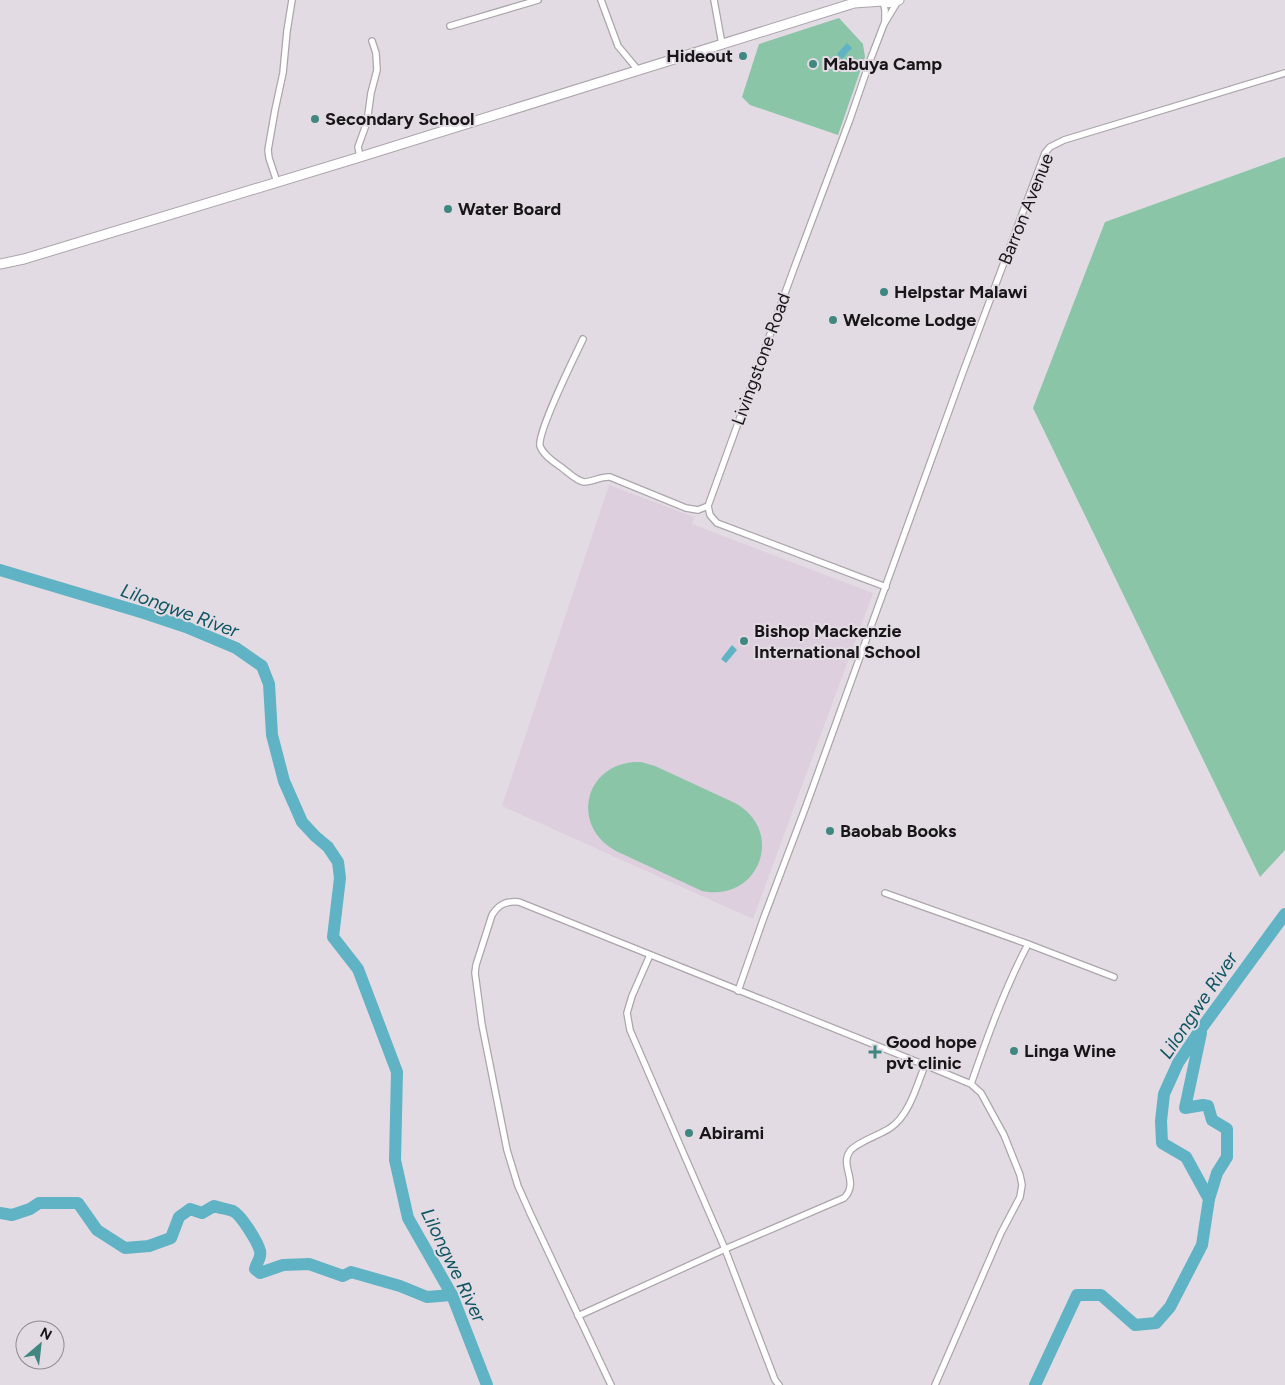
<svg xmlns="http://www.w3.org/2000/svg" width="1285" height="1385" font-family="Figtree,sans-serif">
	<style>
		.built { fill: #ddcfdd }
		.green { fill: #8ac5a8 }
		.water { fill: #60b3c4 }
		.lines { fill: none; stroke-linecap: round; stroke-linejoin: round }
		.river { stroke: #60b3c4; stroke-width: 12 }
		.street-casing { stroke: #aca5ac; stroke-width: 8 }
		.secondary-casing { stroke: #aca5ac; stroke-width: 11 }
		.street { stroke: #fff; stroke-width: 5.5 }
		.secondary { stroke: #fff; stroke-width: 9 }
		.poi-dot { fill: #408781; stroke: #e3dbe3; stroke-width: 2 }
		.labels { text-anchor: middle; stroke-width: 4; stroke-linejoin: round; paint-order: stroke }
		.poi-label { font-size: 18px; font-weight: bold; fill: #191619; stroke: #e3dbe3; text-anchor: start }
		.street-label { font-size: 18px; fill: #191619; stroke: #e3dbe3 }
		.water-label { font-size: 19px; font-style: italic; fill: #0d5662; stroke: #e3dbe3 }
	</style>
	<rect width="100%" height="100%" fill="#e3dbe3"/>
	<polygon class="built" points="609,485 694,517 692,524 873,593 753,919 502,806"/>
	<g class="green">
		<polygon points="839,18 863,44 865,57 838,135 750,105 742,97 759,44"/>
		<polygon points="1285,157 1285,850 1260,877 1033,408 1105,222"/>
		<path d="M634,762H641L655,766L735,803C786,831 759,903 702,891L616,851C571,827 583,766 634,762Z"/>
	</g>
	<g class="water">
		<polygon points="847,43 852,48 842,59 837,54"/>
		<polygon points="732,645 737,650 726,663 721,659"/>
	</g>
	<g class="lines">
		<g class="river">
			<polyline points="0,570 144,613 186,627 236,648 262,666 269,684 272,735 284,781 302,822 315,836 328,847 338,862 340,878 333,937 358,969 397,1072 395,1160 408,1218 452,1295 487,1385"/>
			<polyline points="1201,1033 1185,1108 1203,1105 1208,1106 1212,1120 1227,1129 1227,1157 1217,1173 1209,1199"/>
			<path d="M0,1213L12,1215L30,1209L39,1203H78L97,1230L125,1248L149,1246L171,1238L179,1217L190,1209L202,1213L214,1206C220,1208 227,1209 233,1211C241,1215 258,1242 260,1251C262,1258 256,1263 255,1269L260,1273L283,1265L309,1264L343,1276L351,1272L400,1286L427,1297L452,1295"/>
			<polyline points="1035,1385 1077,1295 1101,1295 1135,1325 1156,1323 1170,1307 1202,1245 1209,1199 1186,1157 1162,1143 1161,1121 1164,1094 1178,1063 1198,1033 1285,914"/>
		</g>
		<g class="street-casing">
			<g id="street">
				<polyline points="601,0 618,46 638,70"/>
				<polyline points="714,0 722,44"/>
				<polyline points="883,1 885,10 885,22"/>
				<polyline points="450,26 538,0"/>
				<polyline points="360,157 358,147 367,122 371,93 377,70 376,53 372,41"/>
				<polyline points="277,182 269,158 268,150 275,110 283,73 287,31 292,0"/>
				<path d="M583,339C575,356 537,432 540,446C543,455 554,462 561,467C568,472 576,481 584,482C593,482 601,476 610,477L686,508L698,510L708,506"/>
				<polyline points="886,587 717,523 710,515 708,506 793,271 850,119 871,58 884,24 898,1"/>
				<polyline points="885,893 1028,944"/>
				<polyline points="650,955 632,996 627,1013 630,1030 725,1249 775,1380 779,1385"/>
				<polyline points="738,991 764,917 806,806 963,372 1045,153 1050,147 1064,140 1285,73"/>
				<path d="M971,1084C988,1035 1004,990 1028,944L1114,977"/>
				<path d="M578,1316L725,1249L844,1198C860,1182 839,1166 850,1151C857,1142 880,1135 890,1128C909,1116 917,1085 925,1065"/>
				<path d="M611,1385L530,1213L518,1186L507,1150L482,1025L475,973L476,965L492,915C499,904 506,901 519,902L925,1065L971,1084L981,1093L1004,1135L1020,1175L1022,1185L1020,1197L1001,1233L935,1385"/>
			</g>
		</g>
		<g class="secondary-casing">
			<g id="secondary">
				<path d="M881,0C887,4 892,3 899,0"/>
				<polyline points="854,3 883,1"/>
				<polyline points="0,264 24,259 360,157 851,4 858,0"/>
			</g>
		</g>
		<use href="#street" class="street"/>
		<use href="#secondary" class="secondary"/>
	</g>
	<g class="poi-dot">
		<circle cx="743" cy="56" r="5"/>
		<circle cx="813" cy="64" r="5"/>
		<circle cx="315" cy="119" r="5"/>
		<circle cx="448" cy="209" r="5"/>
		<circle cx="884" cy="292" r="5"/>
		<circle cx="833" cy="320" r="5"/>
		<circle cx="744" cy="641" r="5"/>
		<circle cx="830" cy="831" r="5"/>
		<circle cx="1014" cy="1051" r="5"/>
		<path d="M872.5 1044.5h5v5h5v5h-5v5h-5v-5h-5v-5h5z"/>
		<circle cx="689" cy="1133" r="5"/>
	</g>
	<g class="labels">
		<g class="poi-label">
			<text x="733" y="62" text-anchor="end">Hideout</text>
			<text x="823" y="70">Mabuya Camp</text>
			<text x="325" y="125">Secondary School</text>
			<text x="458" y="215">Water Board</text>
			<text x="894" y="298">Helpstar Malawi</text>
			<text x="843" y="326">Welcome Lodge</text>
			<text x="754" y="637">Bishop Mackenzie<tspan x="754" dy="21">International School</tspan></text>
			<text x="840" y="837">Baobab Books</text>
			<text x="886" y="1048">Good hope<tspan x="886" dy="21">pvt clinic</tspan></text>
			<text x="1024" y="1057">Linga Wine</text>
			<text x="699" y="1139">Abirami</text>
		</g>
		<g class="street-label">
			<text transform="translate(1026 209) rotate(-68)" y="6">Barron Avenue</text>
			<text transform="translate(761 359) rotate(-70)" y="6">Livingstone Road</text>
		</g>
		<g class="water-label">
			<text transform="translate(180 610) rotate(20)" y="7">Lilongwe River</text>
			<text transform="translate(1198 1005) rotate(-56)" y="7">Lilongwe River</text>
			<text transform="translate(454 1265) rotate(64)" y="7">Lilongwe River</text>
		</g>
	</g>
	<g transform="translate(40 1345) rotate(28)"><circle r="24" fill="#e3dbe3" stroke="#928c92"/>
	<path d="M0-4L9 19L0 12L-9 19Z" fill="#408781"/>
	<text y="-8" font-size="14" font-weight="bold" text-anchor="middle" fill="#191619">N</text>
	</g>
</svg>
